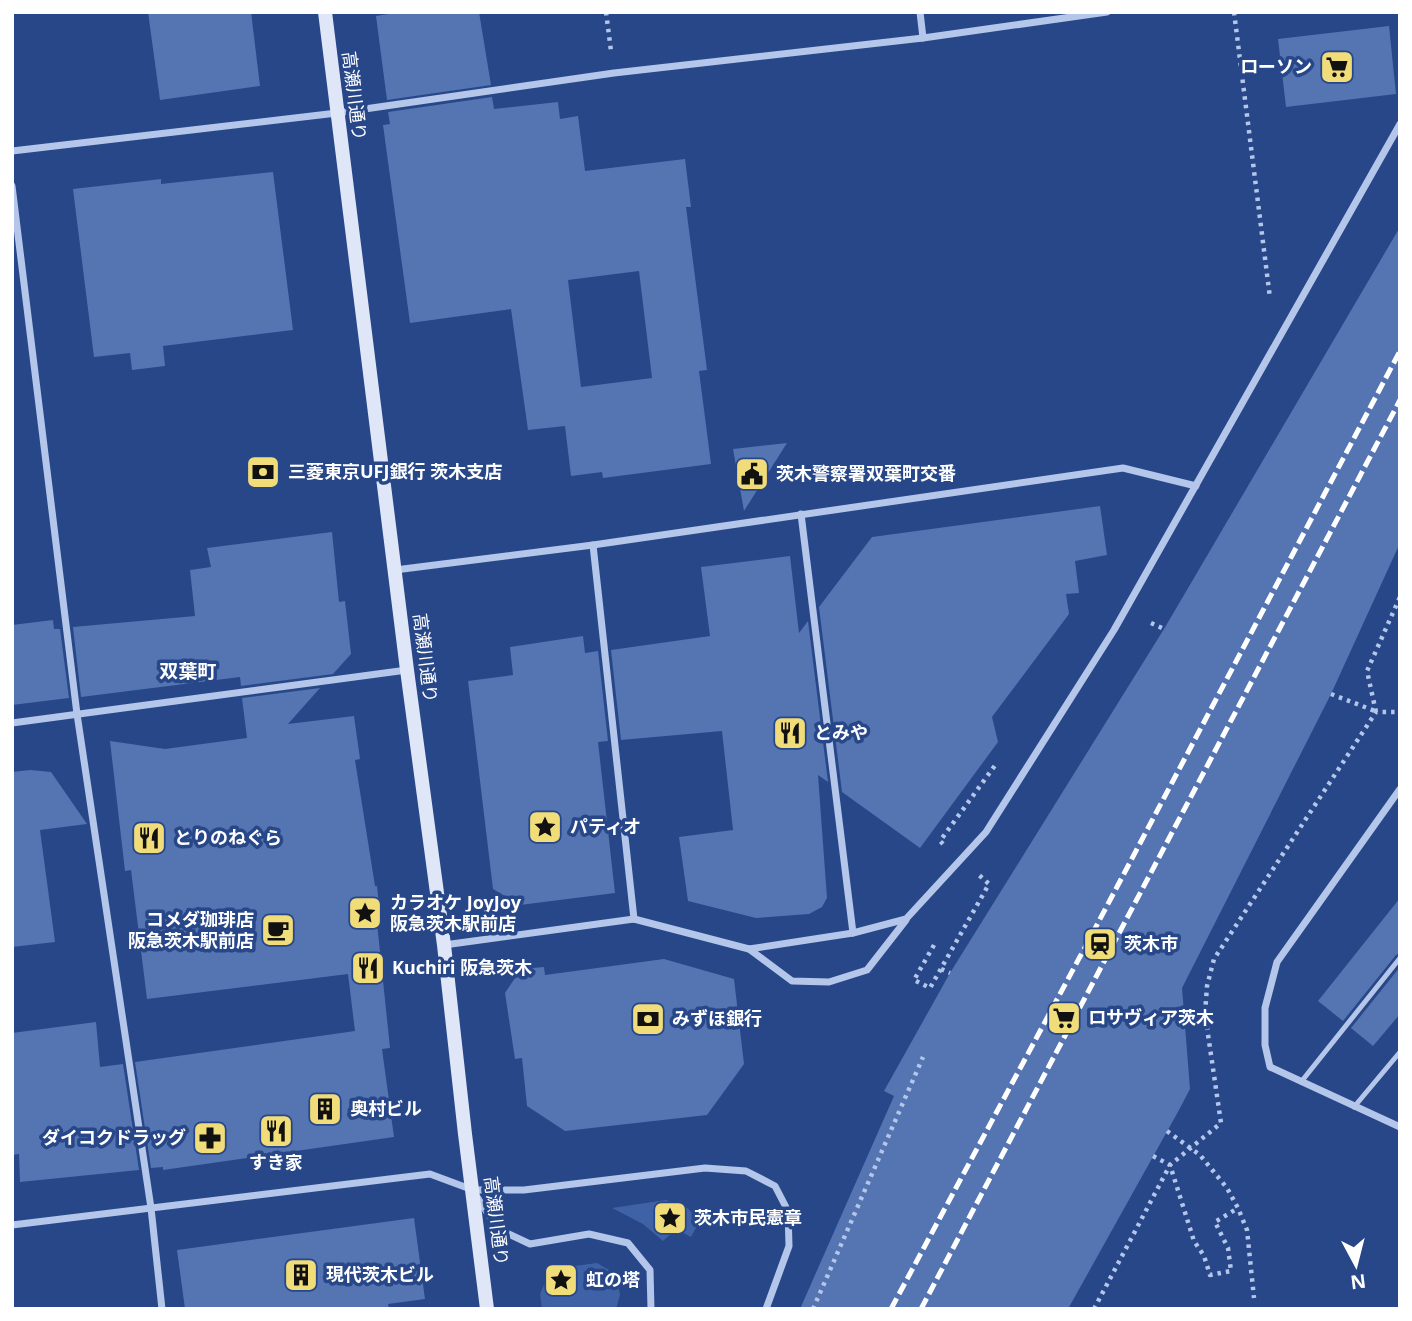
<svg xmlns="http://www.w3.org/2000/svg" width="1412" height="1321" font-family="'Noto Sans','Noto Sans JP',sans-serif">
	<style>
		.green { fill: #3f62a7 }
		.building { fill: #5474b2; fill-rule: evenodd }
		.lines { fill: none; stroke-linecap: round; stroke-linejoin: round }
		.path { stroke: #b4c6e9; stroke-width: 4.5; stroke-dasharray: 3.5 5; stroke-linecap: butt }
		.lane { stroke: #b4c6e9; stroke-width: 5 }
		.street { stroke: #b4c6e9; stroke-width: 7 }
		.secondary { stroke: #dee6f8; stroke-width: 14 }
		.rail { stroke: #fff; stroke-width: 5; stroke-dasharray: 12 5; stroke-linecap: butt }
		.labels { text-anchor: middle; stroke-width: 7; stroke-linejoin: round; paint-order: stroke }
		.poi-label { font-size: 18px; font-weight: bold; fill: #fff; stroke: #274789; text-anchor: start }
		.street-label { font-size: 18px; fill: #fff; stroke: #274789 }
		.neighbourhood-label { font-size: 19px; font-weight: bold; fill: #fff; stroke: #274789 }
	</style>
	<rect width="100%" height="100%" fill="#274789"/>
	<g class="green">
		<polygon points="666,1200 687,1208 700,1220 691,1237 676,1229 663,1241 643,1224 612,1208"/>
		<polygon points="597,1263 616,1274 620,1295 616,1309 542,1309 540,1294 551,1269"/>
	</g>
	<g class="building">
		<polygon points="148,12 251,12 260,86 160,100"/>
		<polygon points="400,12 479,12 491,85 387,100 376,16"/>
		<polygon points="1389,26 1396,94 1286,107 1278,39"/>
		<path d="M492,97L494,109L558,102L560,119L578,116L585,171L685,159L691,207H686L707,370L699,371L711,464L603,478L602,472L571,476L565,426L528,430L511,309L410,323L383,125L390,124L388,112ZM639,271L652,378L581,387L568,280Z"/>
		<polygon points="273,172 293,330 163,346 165,366 132,370 130,353 94,357 73,189 161,179 161,184"/>
		<polygon points="1400,227 1400,543 1331,694 1182,988 1190,1089 1179,1110 1068,1309 800,1309 894,1096 884,1091 950,973 1164,629"/>
		<polygon points="787,443 744,511 733,449"/>
		<polygon points="1100,506 1107,555 1075,561 1079,593 1066,594 1069,614 992,717 998,742 920,848 842,792 819,607 872,537"/>
		<polygon points="332,532 339,602 345,601 351,654 333,674 241,686 240,677 81,697 73,627 195,616 190,570 211,567 207,548"/>
		<polygon points="790,556 799,633 808,621 828,782 818,775 827,898 822,907 809,914 756,918 688,901 679,837 733,830 722,731 621,740 611,650 710,636 701,567"/>
		<polygon points="53,620 54,629 60,629 69,698 12,705 12,625"/>
		<polygon points="583,636 585,653 598,651 608,741 598,742 615,893 520,905 493,889 468,681 513,675 510,647"/>
		<polygon points="320,688 288,724 354,716 360,759 355,760 375,886 377,886 381,923 377,923 390,1048 382,1049 394,1137 163,1170 163,1167 151,1168 135,1062 355,1031 348,974 147,999 131,870 125,871 110,741 165,749 247,738 242,698"/>
		<polygon points="30,770 51,772 87,824 40,830 55,942 12,947 12,772"/>
		<polygon points="1400,898 1400,953 1396,955 1343,1021 1318,1001"/>
		<polygon points="664,959 734,979 744,1064 707,1115 565,1131 527,1106 522,1058 515,1059 505,993 521,969 544,967 545,975"/>
		<polygon points="1400,967 1400,1014 1373,1046 1351,1028"/>
		<polygon points="96,1022 100,1067 123,1064 139,1170 20,1182 19,1154 12,1155 12,1033"/>
		<polygon points="414,1218 425,1299 388,1304 389,1309 185,1309 177,1250"/>
	</g>
	<g class="lines">
		<g class="path">
			<polyline points="606,12 611,51"/>
			<polyline points="1234,12 1270,298"/>
			<polyline points="1151,623 1164,629"/>
			<polyline points="1331,694 1375,711"/>
			<polyline points="1376,712 1367,671 1400,597"/>
			<polyline points="943,844 940,841 996,764"/>
			<polyline points="934,945 914,980 930,988 989,884 979,875"/>
			<polyline points="941,969 950,973"/>
			<polyline points="1167,1131 1200,1155 1227,1188 1238,1208 1247,1230 1254,1298"/>
			<polyline points="1153,1156 1170,1165 1194,1241 1204,1256 1210,1275 1231,1271 1228,1248 1215,1222 1238,1208"/>
			<polyline points="813,1309 923,1057"/>
			<polyline points="1094,1309 1170,1165 1221,1123 1205,1014 1207,986 1214,959 1376,712 1400,712"/>
		</g>
		<g class="lane">
			<polyline points="1301,1082 1400,958"/>
			<polyline points="1354,1107 1400,1052"/>
		</g>
		<g class="street">
			<polyline points="920,12 923,38"/>
			<polyline points="12,151 337,113 614,73 923,38 1107,12"/>
			<polyline points="12,186 77,714 151,1208 162,1309"/>
			<polyline points="801,514 853,933"/>
			<polyline points="593,545 634,919"/>
			<polyline points="395,570 593,545 1123,468 1196,486"/>
			<polyline points="12,723 407,670"/>
			<polyline points="1400,789 1277,962 1265,1008 1265,1045 1270,1067 1400,1127"/>
			<polyline points="444,945 634,919 749,949 853,933 906,919 986,832 1114,630 1400,124"/>
			<polyline points="749,949 792,981 829,982 867,970 906,920"/>
			<polyline points="477,1197 498,1229 530,1244 589,1234 628,1243 650,1270 651,1309"/>
			<polyline points="12,1225 430,1174 473,1190 524,1190 705,1168 746,1171 775,1186 788,1211 789,1246 766,1309"/>
		</g>
		<polyline class="secondary" points="325,12 407,670 444,945 465,1134 487,1309"/>
		<g class="rail">
			<polyline points="891,1309 1090,938 1400,351"/>
			<polyline points="921,1309 1400,400"/>
		</g>
	</g>
	<defs>
		<g id="supermarket-square" transform="scale(1.75)"><rect x="-9" y="-9" width="18" height="18" rx="4" fill="#f1dc7a" stroke="#274789"/><path d="M-6-5.5h2.5l.6 2H6L4.5 2H-2.5L-4.4-4H-6ZM-1.5 3.2a1.3 1.3 0 1 0 .1 0ZM3 3.2a1.3 1.3 0 1 0 .1 0Z" fill="#111"/></g>
		<g id="bank-square" transform="scale(1.75)"><rect x="-9" y="-9" width="18" height="18" rx="4" fill="#f1dc7a" stroke="#274789"/><path d="M-6-4H6V4H-6ZM0-2.3a2.3 2.3 0 1 0 0 4.6a2.3 2.3 0 1 0 0-4.6Z" fill="#111"/></g>
		<g id="civic-square" transform="scale(1.75)"><rect x="-9" y="-9" width="18" height="18" rx="4" fill="#f1dc7a" stroke="#274789"/><path d="M-.6-6.5H3V-4.5H.6V-3L4-1V1h2V6H-6V1h2V-1L-.6-3ZM-1.2 2.5V6h2.4V2.5Z" fill="#111"/></g>
		<g id="restaurant-square" transform="scale(1.75)"><rect x="-9" y="-9" width="18" height="18" rx="4" fill="#f1dc7a" stroke="#274789"/><path d="M-5-6h1v4h1v-4h1v4h1v-4h1v5L-1.5 .5V6h-2V.5L-5-1ZM5-6V6H3V1.5H1.5Q1.5-4 5-6Z" fill="#111"/></g>
		<g id="sight-square" transform="scale(1.75)"><rect x="-9" y="-9" width="18" height="18" rx="4" fill="#f1dc7a" stroke="#274789"/><path d="M0-6L1.8-2.2L6-1.7L2.9 1.2L3.7 5.4L0 3.3L-3.7 5.4L-2.9 1.2L-6-1.7L-1.8-2.2Z" fill="#111"/></g>
		<g id="cafe-square" transform="scale(1.75)"><rect x="-9" y="-9" width="18" height="18" rx="4" fill="#f1dc7a" stroke="#274789"/><path d="M-5.5-4.5H6V0H3Q3 3.5 0 3.5H-2.5Q-5.5 3.5-5.5 0ZM3-3.2v2h1.7v-2ZM-6 4.5H4V6H-6Z" fill="#111"/></g>
		<g id="station-square" transform="scale(1.75)"><rect x="-9" y="-9" width="18" height="18" rx="4" fill="#f1dc7a" stroke="#274789"/><path d="M-3-6H3Q5-6 5-4V2Q5 4 3 4L4.5 6H3L1.5 4h-3L-3 6H-4.5L-3 4Q-5 4-5 2V-4Q-5-6-3-6ZM-3.5-4v3h7v-3ZM-3.5 1v1.5H-2V1ZM2 1v1.5H3.5V1Z" fill="#111"/></g>
		<g id="building-square" transform="scale(1.75)"><rect x="-9" y="-9" width="18" height="18" rx="4" fill="#f1dc7a" stroke="#274789"/><path d="M-4-6H4V6H1V3H-1V6H-4ZM-2.5-4.3h1.7v1.8h-1.7ZM.8-4.3h1.7v1.8H.8ZM-2.5-1h1.7V.8h-1.7ZM.8-1h1.7V.8H.8Z" fill="#111"/></g>
		<g id="pharmacy-square" transform="scale(1.75)"><rect x="-9" y="-9" width="18" height="18" rx="4" fill="#f1dc7a" stroke="#274789"/><path d="M-2-6h4v4h4v4h-4v4h-4v-4h-4v-4h4Z" fill="#111"/></g>
	</defs>
	<g fill-rule="evenodd">
		<use href="#supermarket-square" x="1337" y="67"/>
		<use href="#bank-square" x="263" y="472"/>
		<use href="#civic-square" x="752" y="474"/>
		<use href="#restaurant-square" x="790" y="733"/>
		<use href="#sight-square" x="545" y="827"/>
		<use href="#restaurant-square" x="149" y="838"/>
		<use href="#sight-square" x="365" y="913"/>
		<use href="#cafe-square" x="278" y="930"/>
		<use href="#station-square" x="1100" y="944"/>
		<use href="#restaurant-square" x="368" y="968"/>
		<use href="#supermarket-square" x="1064" y="1018"/>
		<use href="#bank-square" x="648" y="1019"/>
		<use href="#building-square" x="325" y="1109"/>
		<use href="#restaurant-square" x="276" y="1131"/>
		<use href="#pharmacy-square" x="210" y="1138"/>
		<use href="#sight-square" x="670" y="1218"/>
		<use href="#building-square" x="301" y="1275"/>
		<use href="#sight-square" x="561" y="1280"/>
	</g>
	<g class="labels">
		<g class="poi-label">
			<text x="1312" y="73" text-anchor="end">ローソン</text>
			<text x="288" y="478">三菱東京UFJ銀行 茨木支店</text>
			<text x="776" y="480">茨木警察署双葉町交番</text>
			<text x="814" y="739">とみや</text>
			<text x="570" y="833">パティオ</text>
			<text x="174" y="844">とりのねぐら</text>
			<text x="390" y="909">カラオケ JoyJoy<tspan x="390" dy="21">阪急茨木駅前店</tspan></text>
			<text x="254" y="926" text-anchor="end">コメダ珈琲店<tspan x="254" dy="21">阪急茨木駅前店</tspan></text>
			<text x="1124" y="950">茨木市</text>
			<text x="392" y="974">Kuchiri 阪急茨木</text>
			<text x="1088" y="1024">ロサヴィア茨木</text>
			<text x="672" y="1025">みずほ銀行</text>
			<text x="350" y="1115">奥村ビル</text>
			<text x="186" y="1144" text-anchor="end">ダイコクドラッグ</text>
			<text x="276" y="1169" text-anchor="middle">すき家</text>
			<text x="694" y="1224">茨木市民憲章</text>
			<text x="326" y="1281">現代茨木ビル</text>
			<text x="586" y="1286">虹の塔</text>
		</g>
		<g class="street-label">
			<text transform="translate(354 96) rotate(83)" y="6">高瀬川通り</text>
			<text transform="translate(425 658) rotate(83)" y="6">高瀬川通り</text>
			<text transform="translate(496 1221) rotate(83)" y="6">高瀬川通り</text>
		</g>
		<g class="neighbourhood-label">
			<text x="188" y="678">双葉町</text>
		</g>
	</g>
	<rect width="1412" height="1321" fill="none" stroke="#ffffff" stroke-width="28"/>
	<g transform="translate(1356 1265) rotate(173)" stroke="#274789" stroke-width="5" paint-order="stroke">
	<path d="M0-5L12 26L0 18L-12 26Z" fill="#ffffff"/>
	<text y="-10" font-size="19" font-weight="bold" text-anchor="middle" fill="#ffffff">N</text>
	</g>
</svg>
